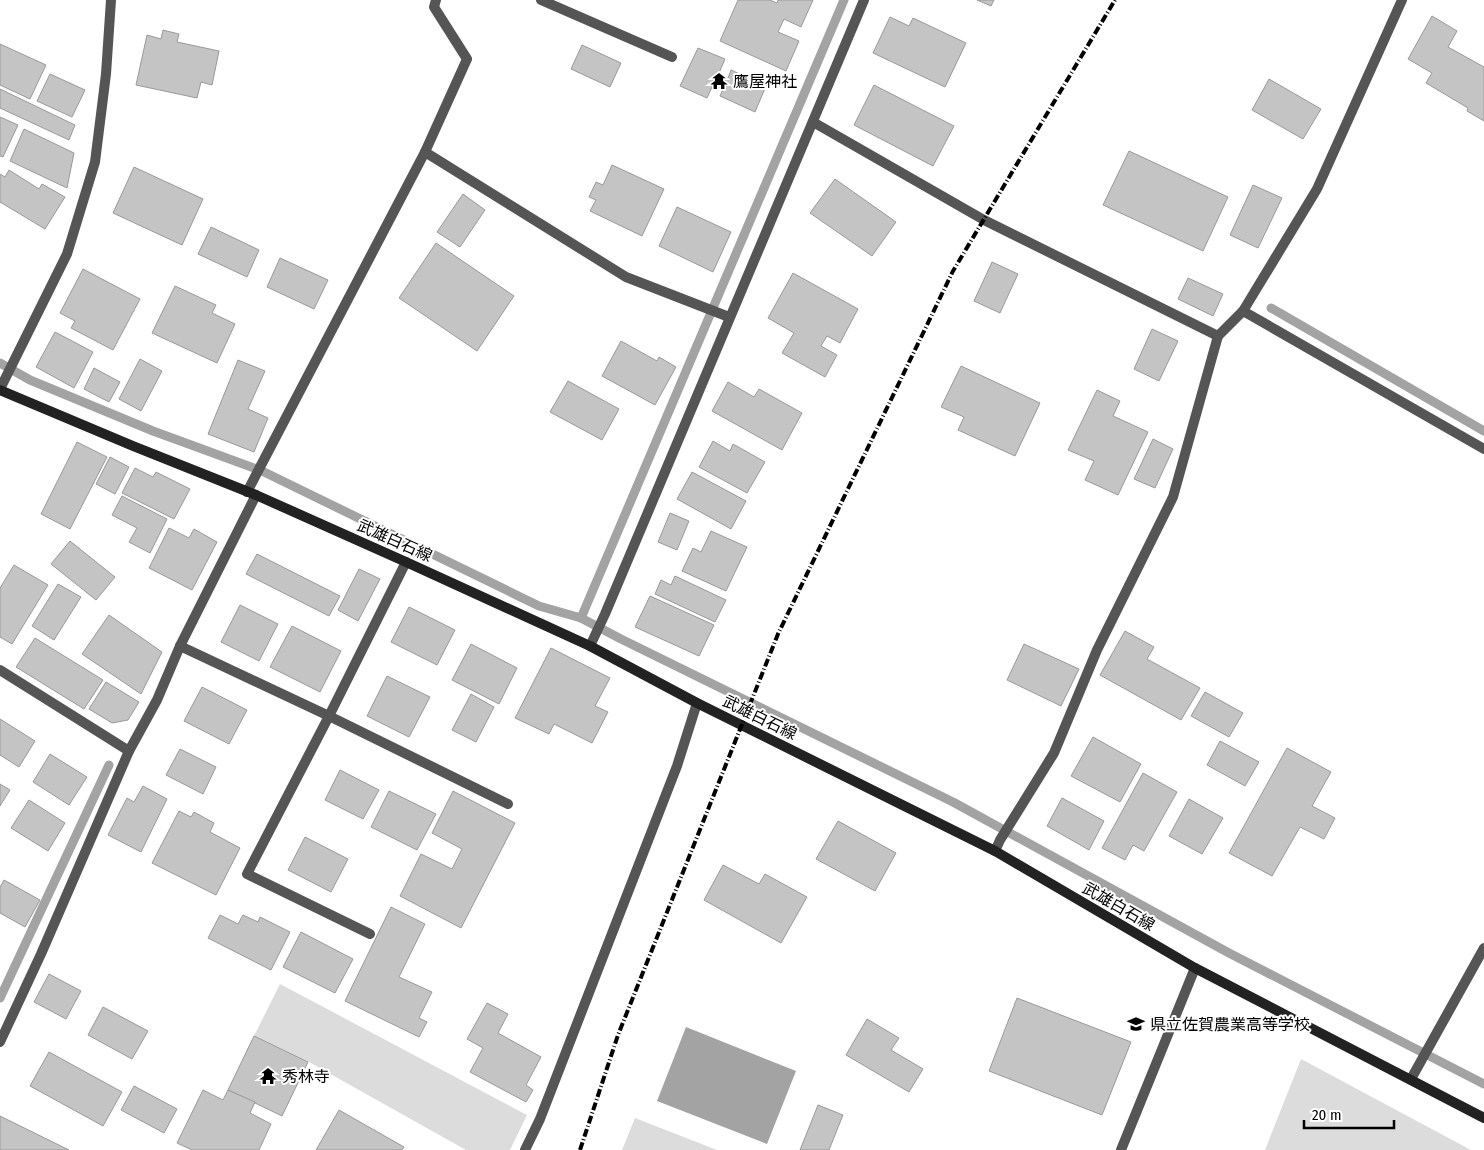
<svg xmlns="http://www.w3.org/2000/svg" width="1484" height="1150" font-family="'Fira Sans Condensed','Noto Sans JP',sans-serif">
	<style>
		.green { fill: #dcdcdc }
		.water { fill: #a3a3a3 }
		.lines { fill: none; stroke-linecap: round; stroke-linejoin: round }
		.stream { stroke: #a3a3a3; stroke-width: 9 }
		.building { fill: #c4c4c4; stroke: #999 }
		.service { stroke: #555; stroke-width: 10 }
		.minor { stroke: #555; stroke-width: 10 }
		.secondary { stroke: #222; stroke-width: 10 }
		.rail { stroke: #000; stroke-width: 4; stroke-dasharray: 8 2.5 1 2.5; stroke-linecap: butt }
		.labels { text-anchor: middle; stroke-width: 4; stroke-linejoin: round; paint-order: stroke }
		.poi-label { font-size: 16px; fill: #000; stroke: #fff; text-anchor: start }
		.street-label { font-size: 16px; fill: #000; stroke: #fff }
	</style>
	<rect width="100%" height="100%" fill="#fff"/>
	<g class="green">
		<polygon points="280,984 527,1115 510,1150 466,1150 309,1062 254,1036"/>
		<polygon points="1301,1059 1471,1150 1265,1150"/>
		<polygon points="635,1118 717,1150 622,1150"/>
	</g>
	<polygon class="water" points="686,1027 796,1071 767,1144 657,1101"/>
	<g class="lines">
		<g class="stream">
			<polyline points="1271,308 1484,431"/>
			<polyline points="0,363 30,380 153,431 262,471 539,606 581,618 621,639 953,802 1229,953 1484,1084"/>
			<polyline points="581,618 844,0"/>
			<polyline points="0,998 109,765"/>
		</g>
	</g>
	<g class="building">
		<polygon points="738,0 770,0 777,3 778,0 813,0 801,27 784,19 778,32 799,41 786,71 720,41"/>
		<polygon points="977,0 994,0 991,6"/>
		<polygon points="1432,16 1457,31 1448,47 1484,67 1484,121 1467,111 1468,108 1426,83 1432,73 1408,59"/>
		<polygon points="890,17 909,26 913,18 966,43 945,87 873,53"/>
		<polygon points="163,30 179,34 177,42 219,51 212,85 201,82 197,98 136,85 147,35 161,39"/>
		<polygon points="0,44 46,65 30,99 0,85"/>
		<polygon points="582,45 621,63 610,87 571,69"/>
		<polygon points="698,48 725,59 719,73 728,78 731,70 766,86 755,112 720,96 723,89 713,85 707,98 680,86"/>
		<polygon points="50,74 85,90 72,117 37,101"/>
		<polygon points="1269,79 1321,109 1303,139 1252,110"/>
		<polygon points="874,85 954,126 933,166 854,125"/>
		<polygon points="0,89 75,125 69,140 0,108"/>
		<polygon points="0,117 18,125 3,157 0,156"/>
		<polygon points="24,129 74,153 67,188 10,161"/>
		<polygon points="1129,151 1228,197 1203,251 1103,205"/>
		<polygon points="612,165 664,189 642,236 590,211 596,200 589,197 596,182 603,185"/>
		<polygon points="134,167 203,199 182,245 113,213"/>
		<polygon points="9,170 39,189 42,184 65,197 45,229 0,202 0,174 5,177"/>
		<polygon points="835,179 896,222 872,256 810,213"/>
		<polygon points="1253,185 1282,198 1258,248 1230,235"/>
		<polygon points="463,194 485,210 460,247 437,232"/>
		<polygon points="677,207 731,232 713,272 659,246"/>
		<polygon points="211,227 259,250 247,277 198,254"/>
		<polygon points="436,243 514,296 477,351 399,298"/>
		<polygon points="280,258 328,280 314,309 267,287"/>
		<polygon points="992,262 1018,274 1000,313 974,301"/>
		<polygon points="83,269 140,299 113,350 71,328 75,321 60,313"/>
		<polygon points="793,273 858,309 840,343 827,336 821,346 837,355 825,377 782,353 794,333 768,318"/>
		<polygon points="1188,278 1223,294 1213,316 1178,299"/>
		<polygon points="175,286 216,305 212,313 235,324 217,363 152,333"/>
		<polygon points="1152,329 1178,341 1159,381 1134,369"/>
		<polygon points="55,332 93,352 74,388 36,367"/>
		<polygon points="621,341 657,361 659,357 676,367 655,405 602,376"/>
		<polygon points="140,359 162,371 141,411 119,399"/>
		<polygon points="238,360 265,371 248,409 268,418 254,452 208,434"/>
		<polygon points="961,366 1040,403 1015,456 958,430 964,417 941,407"/>
		<polygon points="94,368 120,382 109,402 84,389"/>
		<polygon points="568,381 619,409 602,440 550,412"/>
		<polygon points="728,382 754,397 759,389 802,413 782,450 712,411"/>
		<polygon points="1097,390 1120,401 1113,416 1148,432 1118,495 1085,480 1094,461 1068,450"/>
		<polygon points="1153,439 1173,449 1155,488 1134,479"/>
		<polygon points="713,441 730,451 733,444 765,462 747,493 699,467"/>
		<polygon points="77,442 107,457 70,529 41,514"/>
		<polygon points="110,457 129,467 115,494 96,484"/>
		<polygon points="135,468 153,477 156,472 190,489 174,519 122,493"/>
		<polygon points="692,472 746,501 731,529 677,499"/>
		<polygon points="122,496 167,519 150,553 129,542 137,528 112,515"/>
		<polygon points="670,513 689,521 677,550 658,542"/>
		<polygon points="169,528 189,538 194,529 217,542 192,590 149,568"/>
		<polygon points="711,531 747,547 726,591 682,571 693,548 701,552"/>
		<polygon points="70,541 115,577 96,600 51,564"/>
		<polygon points="257,554 340,596 329,616 246,574"/>
		<polygon points="14,565 48,585 12,644 0,637 0,588"/>
		<polygon points="359,569 380,579 358,621 338,610"/>
		<polygon points="675,576 726,600 715,622 655,594 661,580 671,585"/>
		<polygon points="58,584 81,597 54,640 32,626"/>
		<polygon points="650,596 714,625 699,656 635,627"/>
		<polygon points="240,605 278,624 259,661 221,642"/>
		<polygon points="409,607 455,630 437,665 391,642"/>
		<polygon points="109,615 162,652 141,694 82,654"/>
		<polygon points="292,626 341,651 320,692 270,667"/>
		<polygon points="1125,631 1154,647 1147,659 1200,688 1181,720 1100,675"/>
		<polygon points="35,638 103,680 84,709 16,667"/>
		<polygon points="471,644 517,668 499,704 452,680"/>
		<polygon points="1024,644 1079,669 1061,706 1007,680"/>
		<polygon points="551,648 610,678 595,706 608,712 592,743 554,724 549,734 515,718"/>
		<polygon points="387,676 430,697 409,737 367,716"/>
		<polygon points="106,682 139,702 128,720 112,723 89,709"/>
		<polygon points="202,687 247,710 229,744 184,721"/>
		<polygon points="1205,692 1243,713 1229,737 1191,716"/>
		<polygon points="471,694 494,707 476,742 452,730"/>
		<polygon points="0,719 35,741 19,767 0,755"/>
		<polygon points="1093,737 1141,764 1120,802 1071,776"/>
		<polygon points="1220,741 1259,762 1245,786 1207,765"/>
		<polygon points="1287,748 1331,772 1312,806 1335,818 1324,839 1300,827 1272,876 1229,853"/>
		<polygon points="180,749 216,767 203,794 166,775"/>
		<polygon points="50,754 87,777 69,805 33,782"/>
		<polygon points="340,770 379,790 363,819 325,800"/>
		<polygon points="1143,773 1177,792 1144,851 1133,845 1125,860 1102,848"/>
		<polygon points="0,784 10,790 0,806"/>
		<polygon points="143,786 167,799 141,852 108,835 127,798 134,802"/>
		<polygon points="389,791 436,814 417,850 371,827"/>
		<polygon points="453,791 515,823 461,928 400,896 421,854 452,869 462,849 432,833"/>
		<polygon points="1062,798 1104,821 1089,850 1047,826"/>
		<polygon points="1189,799 1223,818 1202,854 1169,836"/>
		<polygon points="29,800 65,823 48,851 11,828"/>
		<polygon points="179,811 191,817 194,812 214,823 210,832 240,848 216,895 152,863"/>
		<polygon points="838,821 896,853 875,891 816,859"/>
		<polygon points="305,837 348,859 331,892 288,870"/>
		<polygon points="723,865 759,884 765,874 807,897 781,943 704,900"/>
		<polygon points="4,880 40,900 25,927 0,913 0,887"/>
		<polygon points="391,907 425,924 399,977 432,992 419,1018 427,1022 419,1037 345,1001"/>
		<polygon points="220,915 238,924 243,915 258,922 260,917 290,932 271,970 208,938"/>
		<polygon points="301,932 353,959 335,993 283,967"/>
		<polygon points="49,974 81,991 66,1019 34,1002"/>
		<polygon points="1017,998 1131,1042 1102,1115 989,1071"/>
		<polygon points="487,1003 508,1014 498,1033 541,1057 526,1085 533,1090 526,1102 470,1072 483,1048 467,1039"/>
		<polygon points="103,1007 148,1031 132,1059 88,1035"/>
		<polygon points="867,1019 899,1038 891,1050 923,1069 909,1092 846,1055"/>
		<polygon points="254,1036 308,1062 282,1116 228,1090"/>
		<polygon points="49,1052 122,1092 103,1126 30,1086"/>
		<polygon points="134,1086 177,1109 164,1133 121,1110"/>
		<polygon points="203,1090 223,1100 228,1090 255,1102 250,1113 271,1124 259,1150 192,1150 177,1143"/>
		<polygon points="818,1105 843,1115 829,1150 800,1150"/>
		<polygon points="339,1110 404,1147 402,1150 316,1150"/>
		<polygon points="0,1116 69,1150 0,1150"/>
	</g>
	<g class="lines">
		<g class="service">
			<polyline points="541,0 672,57"/>
			<polyline points="1121,1150 1195,968"/>
		</g>
		<g class="minor">
			<polyline points="436,0 434,7 467,59 425,152 626,277 729,317"/>
			<polyline points="813,122 984,220 1218,336 1173,497 1097,650 1054,753 1000,840 995,851"/>
			<polyline points="1243,311 1484,449"/>
			<polyline points="1218,336 1243,311 1317,189 1402,0"/>
			<polyline points="0,389 67,254 95,162 106,74 111,0"/>
			<polyline points="247,492 425,152"/>
			<polyline points="180,646 329,716 508,804"/>
			<polyline points="590,646 605,614 864,0"/>
			<polyline points="0,670 129,751"/>
			<polyline points="370,934 247,874 329,716 406,562"/>
			<polyline points="0,1042 41,954 129,751 157,700 180,646 256,495"/>
			<polyline points="1411,1079 1484,948"/>
			<polyline points="525,1150 540,1119 677,766 697,703"/>
		</g>
		<polyline class="secondary" points="0,390 133,446 256,495 406,562 590,646 697,703 995,851 1195,968 1484,1118"/>
		<polyline class="rail" points="580,1150 618,1035 778,634 953,271 1115,0"/>
	</g>
	<defs>
		<g id="temple-bare" transform="scale(1.35)"><path d="M0-6L5-2H3V0L6.5 2.5H4V6H1.5V3h-3V6H-4V2.5H-6.5L-3 0V-2H-5Z" fill="#000" stroke="#fff" stroke-width="2.5" paint-order="stroke"/></g>
		<g id="school-bare" transform="scale(1.35)"><path d="M0-5L7-2L0 1L-7-2ZM-4 1L0 2.5L4 1V4Q0 6-4 4Z" fill="#000" stroke="#fff" stroke-width="2.5" paint-order="stroke"/></g>
	</defs>
	<g fill-rule="evenodd">
		<use href="#temple-bare" x="719" y="81"/>
		<use href="#school-bare" x="1136" y="1024"/>
		<use href="#temple-bare" x="268" y="1076"/>
	</g>
	<g class="labels">
		<g class="poi-label">
			<text x="733" y="87">鷹屋神社</text>
			<text x="1150" y="1030">県立佐賀農業高等学校</text>
			<text x="282" y="1082">秀林寺</text>
		</g>
		<g class="street-label">
			<text transform="translate(395 540) rotate(24)" y="6">武雄白石線</text>
			<text transform="translate(760 717) rotate(26)" y="6">武雄白石線</text>
			<text transform="translate(1119 906) rotate(30)" y="6">武雄白石線</text>
		</g>
	</g>
	<path d="M1304 1120v8h90v-8" fill="none" stroke="#000000" stroke-width="2.5"/>
	<text x="1312" y="1120" font-size="15" fill="#000000" stroke="#ffffff" stroke-width="4" paint-order="stroke">20 m</text>
</svg>
